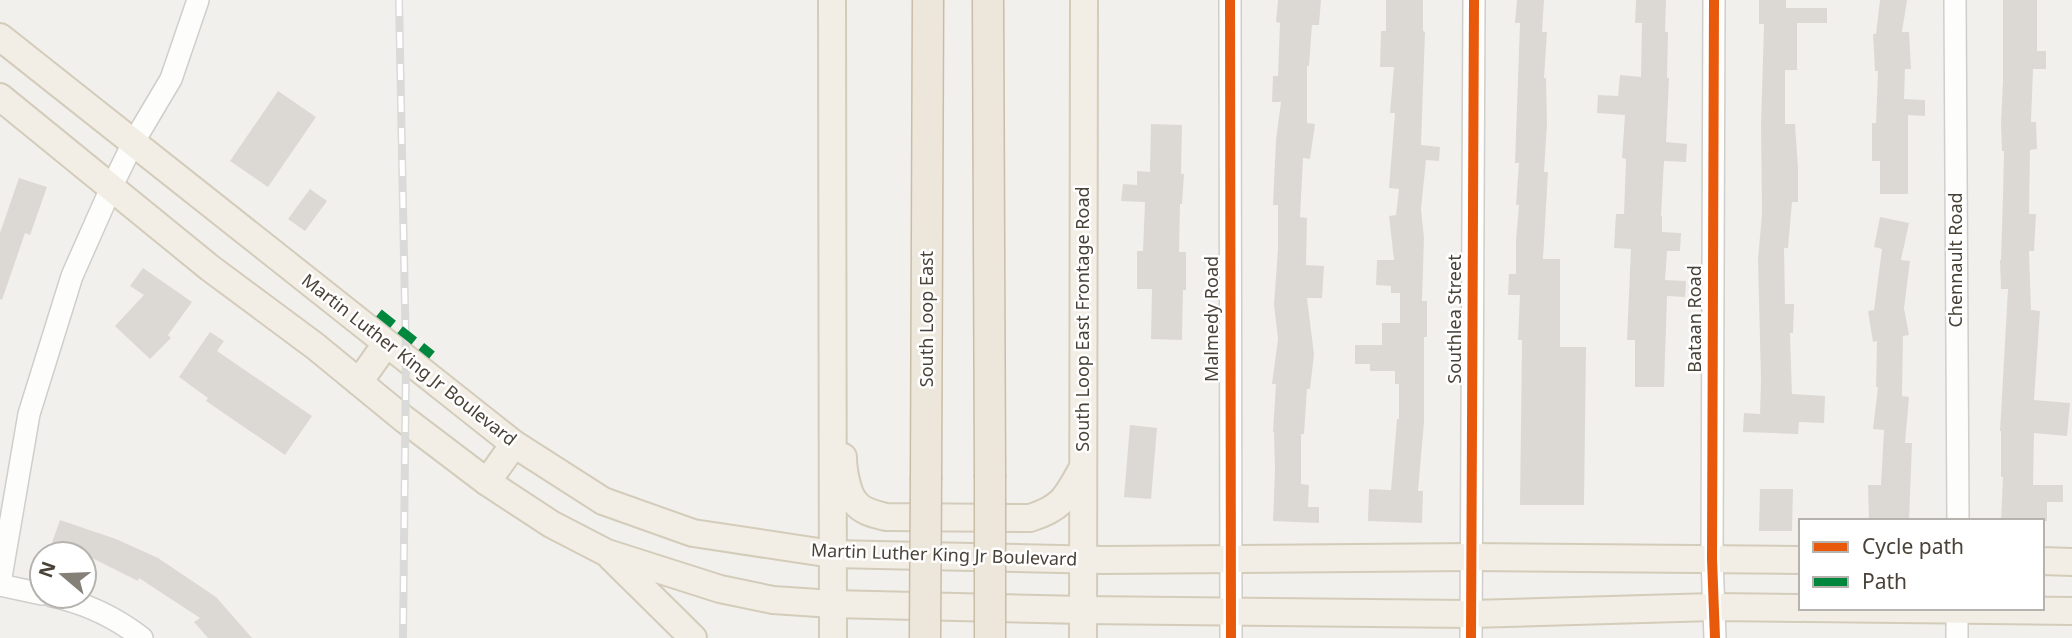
<svg xmlns="http://www.w3.org/2000/svg" width="2072" height="638" font-family="'Noto Sans',sans-serif">
	<style>
		.building { fill: #dcd9d5 }
		.lines { fill: none; stroke-linecap: round; stroke-linejoin: round }
		.minor-casing { stroke: #d0ceca; stroke-width: 24 }
		.major-casing { stroke: #d4ccba; stroke-width: 30 }
		.highway-casing { stroke: #cabda8; stroke-width: 33 }
		.minor { stroke: #fdfdfc; stroke-width: 21 }
		.major { stroke: #f2ede5; stroke-width: 26 }
		.highway { stroke: #ede6da; stroke-width: 30 }
		.rail-casing { stroke: #dadad9; stroke-width: 8 }
		.rail { stroke: #fff; stroke-width: 5; stroke-dasharray: 16; stroke-linecap: butt }
		.highway-bridge-casing { stroke: #cabda8; stroke-width: 33; stroke-linecap: butt }
		.highway-bridge { stroke: #ede6da; stroke-width: 30 }
		.quiet { stroke: #00873e; stroke-width: 9; stroke-dasharray: 18 9; stroke-linecap: butt }
		.cycleway-casing { stroke: #fff; stroke-width: 15 }
		.cycleway { stroke: #e8590c; stroke-width: 10 }
		.labels { text-anchor: middle; stroke-width: 5; stroke-linejoin: round; paint-order: stroke }
		.street-label { font-size: 18px; fill: #494238; stroke: #fff }
	</style>
	<rect width="100%" height="100%" fill="#f2f0ed"/>
	<g class="building">
		<polygon points="1278,0 1321,0 1319,25 1312,25 1309,66 1307,66 1307,123 1315,124 1310,159 1303,158 1300,217 1307,218 1306,265 1324,266 1322,298 1307,298 1314,354 1310,389 1307,389 1304,434 1301,434 1301,484 1309,485 1308,507 1319,507 1319,523 1273,521 1275,470 1274,432 1273,432 1276,384 1272,384 1278,339 1274,305 1278,249 1278,205 1273,205 1276,140 1281,102 1272,102 1273,76 1278,76 1280,23 1276,22"/>
		<polygon points="1386,0 1423,0 1423,31 1425,32 1421,145 1440,147 1439,161 1426,160 1421,209 1424,238 1422,301 1427,301 1427,337 1424,337 1424,422 1418,491 1423,491 1422,523 1368,521 1369,489 1391,490 1397,419 1399,419 1399,384 1395,384 1395,371 1370,371 1370,364 1355,364 1355,345 1382,345 1382,323 1400,323 1400,293 1391,293 1391,286 1376,285 1377,260 1394,260 1389,216 1396,215 1399,189 1389,188 1395,113 1390,113 1394,67 1380,67 1381,31 1386,31"/>
		<polygon points="1517,0 1544,0 1542,32 1547,32 1544,78 1546,78 1547,123 1544,172 1548,172 1543,259 1560,259 1560,347 1586,347 1584,505 1520,505 1522,340 1518,340 1520,295 1508,295 1509,274 1516,274 1516,240 1519,205 1516,205 1519,163 1515,163 1520,23 1515,23"/>
		<polygon points="1636,0 1666,0 1665,32 1668,32 1667,78 1669,78 1666,142 1687,144 1686,162 1664,161 1661,216 1662,216 1662,232 1681,233 1680,251 1667,251 1665,280 1686,281 1685,297 1667,296 1664,387 1635,387 1635,340 1627,340 1631,249 1614,248 1616,214 1624,214 1626,159 1622,158 1625,115 1597,113 1598,95 1618,96 1620,75 1641,77 1642,23 1635,23"/>
		<polygon points="1759,0 1786,0 1786,8 1827,8 1827,23 1797,23 1797,70 1785,70 1785,124 1795,124 1798,168 1798,202 1792,202 1788,248 1784,248 1785,304 1794,304 1793,333 1790,333 1792,394 1825,396 1824,423 1799,422 1798,434 1743,432 1744,413 1760,414 1761,381 1758,259 1762,214 1761,125 1764,24 1759,24"/>
		<polygon points="1880,0 1907,0 1902,32 1909,32 1911,69 1905,69 1904,99 1925,100 1925,116 1908,115 1908,194 1880,194 1880,161 1872,161 1872,123 1876,123 1878,71 1875,71 1873,34 1876,34"/>
		<polygon points="2003,0 2037,0 2037,51 2046,51 2046,69 2033,69 2031,122 2036,122 2037,149 2030,150 2029,214 2036,214 2034,251 2029,251 2031,310 2040,311 2034,400 2070,403 2067,436 2034,433 2033,485 2063,485 2063,502 2047,502 2047,521 2001,521 2003,477 2001,477 2001,431 2000,431 2008,289 2001,289 2000,260 2001,260 2003,195 2004,151 2002,151 2001,123 2003,81"/>
		<polygon points="278,91 316,117 268,187 230,161"/>
		<polygon points="1151,124 1182,125 1181,174 1184,174 1182,204 1180,204 1179,252 1186,252 1186,290 1183,290 1182,340 1151,339 1152,289 1137,289 1137,251 1143,251 1145,202 1121,201 1123,184 1137,185 1137,171 1150,172"/>
		<polygon points="19,178 47,187 30,235 25,233 2,300 0,299 0,233"/>
		<polygon points="310,189 327,201 305,231 288,219"/>
		<polygon points="1880,217 1909,223 1901,260 1910,261 1904,308 1909,335 1903,336 1902,396 1909,397 1905,443 1912,443 1909,521 1869,521 1868,485 1881,485 1884,430 1873,429 1878,387 1876,387 1877,341 1873,342 1868,311 1874,310 1882,249 1874,247"/>
		<polygon points="143,268 192,302 168,335 171,338 150,359 115,326 144,295 130,286"/>
		<polygon points="210,332 224,341 217,351 312,416 285,455 206,401 208,398 179,377"/>
		<polygon points="1130,425 1157,428 1151,499 1124,497"/>
		<polygon points="1760,489 1793,489 1792,531 1759,531"/>
		<polygon points="60,520 116,539 158,558 216,597 252,638 208,638 194,622 200,618 139,578 138,581 84,554 68,554 50,548"/>
	</g>
	<g class="lines">
		<g class="minor-casing">
			<g id="minor">
				<polyline points="1230,0 1231,638"/>
				<polyline points="1714,0 1712,559 1715,638"/>
				<polyline points="1955,0 1958,521"/>
				<polyline points="0,583 29,414 72,276 111,188 133,143 171,79 198,0"/>
				<polyline points="0,585 42,594"/>
				<path d="M52,596C85,603 115,617 142,638"/>
				<polyline points="1957,608 1957,638"/>
				<polyline points="1471,638 1474,0"/>
			</g>
		</g>
		<g class="major-casing">
			<g id="major">
				<polyline points="832,0 833,638"/>
				<polyline points="0,37 514,444 603,501 693,533 832,554 1104,560 1472,557 1801,560"/>
				<polyline points="0,97 210,268 315,346 404,419 487,482 551,524 607,553 720,589 773,600 833,604 1083,610 1470,614 1713,607 1801,608"/>
				<polyline points="359,382 386,344"/>
				<path d="M843,457C843,469 847,493 855,502C862,512 875,514 886,517L1030,518C1062,508 1066,498 1082,469"/>
				<polyline points="487,482 514,444"/>
				<polyline points="611,557 693,638"/>
				<polyline points="2042,561 2072,562"/>
				<polyline points="1807,608 2072,611"/>
				<polyline points="1083,638 1084,0"/>
			</g>
		</g>
		<g class="highway-casing">
			<g id="highway">
				<polyline points="988,0 990,475"/>
				<polyline points="926,477 928,0"/>
			</g>
		</g>
		<use href="#minor" class="minor"/>
		<use href="#major" class="major"/>
		<use href="#highway" class="highway"/>
		<g class="rail-casing">
			<polyline id="rail" points="399,0 406,359 403,638"/>
		</g>
		<use href="#rail" class="rail"/>
		<g class="highway-bridge-casing">
			<g id="highway-bridge">
				<polyline points="990,475 990,638"/>
				<polyline points="925,638 926,477"/>
			</g>
		</g>
		<use href="#highway-bridge" class="highway-bridge"/>
		<polyline class="quiet" points="379,313 432,355"/>
		<g class="cycleway-casing">
			<g id="cycleway">
				<polyline points="1230,0 1231,638"/>
				<polyline points="1714,0 1712,559 1715,638"/>
				<polyline points="1471,638 1474,0"/>
			</g>
		</g>
		<use href="#cycleway" class="cycleway"/>
	</g>
	<g class="labels">
		<g class="street-label">
			<text transform="translate(1956 260) rotate(-90)" y="6">Chennault Road</text>
			<text transform="translate(927 319) rotate(-90)" y="6">South Loop East</text>
			<text transform="translate(1083 319) rotate(-90)" y="6">South Loop East Frontage Road</text>
			<text transform="translate(1212 319) rotate(-90)" y="6">Malmedy Road</text>
			<text transform="translate(1455 319) rotate(-90)" y="6">Southlea Street</text>
			<text transform="translate(1695 319) rotate(-90)" y="6">Bataan Road</text>
			<text transform="translate(409 360) rotate(38)" y="6">Martin Luther King Jr Boulevard</text>
			<text transform="translate(944 555) rotate(2)" y="6">Martin Luther King Jr Boulevard</text>
		</g>
	</g>
	<rect x="1799" y="519" width="245" height="91" fill="#ffffff" stroke="#b6b3af" stroke-width="2"/>
	<rect x="1813" y="542" width="35" height="10" fill="#e8590c" stroke="#b6b3af" stroke-width="2"/>
	<text x="1862" y="554" font-size="21" fill="#494238">Cycle path</text>
	<rect x="1813" y="577" width="35" height="10" fill="#00873e" stroke="#b6b3af" stroke-width="2"/>
	<text x="1862" y="589" font-size="21" fill="#494238">Path</text>
	<g transform="translate(63 575) rotate(289)"><circle r="33" fill="#ffffff" stroke="#b6b3af" stroke-width="2"/>
	<path d="M0-5L12 26L0 18L-12 26Z" fill="#847f77"/>
	<text y="-10" font-size="19" font-weight="bold" text-anchor="middle" fill="#494238">N</text>
	</g>
</svg>
